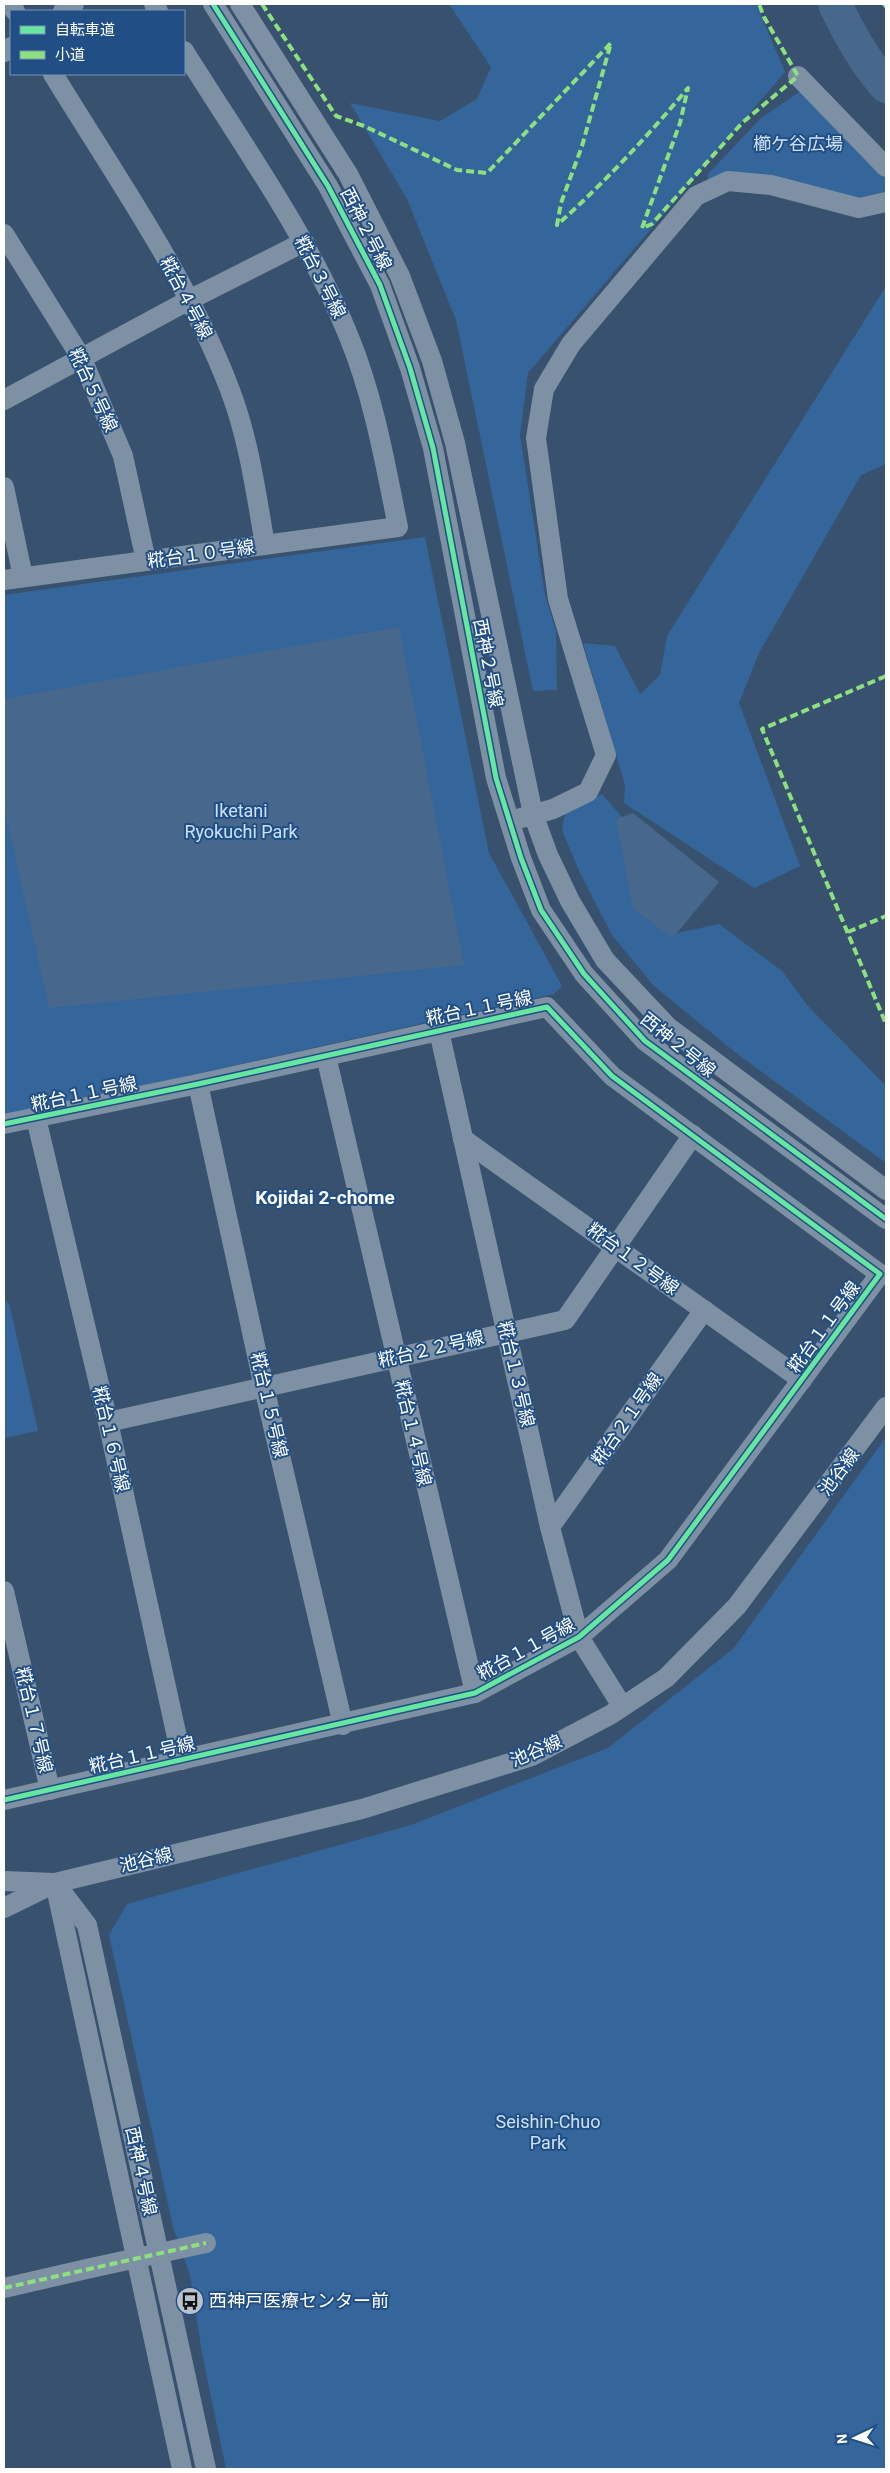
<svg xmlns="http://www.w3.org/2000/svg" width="890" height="2473" font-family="Roboto,'Noto Sans JP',sans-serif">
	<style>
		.green { fill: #35669b }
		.water { fill: #47678d }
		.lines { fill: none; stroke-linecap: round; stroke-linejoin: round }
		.river { stroke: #47678d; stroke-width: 34 }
		.minor { stroke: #7e90a4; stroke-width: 20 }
		.minor-bridge { stroke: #7e90a4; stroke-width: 20 }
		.quiet { stroke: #8de07e; stroke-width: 4; stroke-dasharray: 8 4; stroke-linecap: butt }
		.cycleway-casing { stroke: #214f85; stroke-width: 8 }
		.cycleway { stroke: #66e7a1; stroke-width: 5 }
		.labels { text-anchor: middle; stroke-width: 4; stroke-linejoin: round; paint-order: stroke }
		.park-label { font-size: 18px; fill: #cde1f7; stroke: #214f85 }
		.street-label { font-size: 18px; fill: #fff; stroke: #214f85 }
		.poi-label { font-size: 18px; fill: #fff; stroke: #214f85; text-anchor: start }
		.neighbourhood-label { font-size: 19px; font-weight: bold; fill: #fff; stroke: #214f85 }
	</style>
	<rect width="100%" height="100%" fill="#38516e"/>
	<g class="green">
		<polygon points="449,4 756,4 785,72 528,373 520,435 545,595 556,631 557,690 533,691 456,320 407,199 350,103 440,121 477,99 491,67"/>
		<polygon points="805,88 886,176 886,192 856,198 708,182 708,174 760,119"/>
		<polygon points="886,286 886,464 861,475 759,653 739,703 800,866 754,888 624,803 625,785 583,643 615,646 640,694 660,675 667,636"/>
		<polygon points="425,537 489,853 562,986 554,994 4,1117 4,595"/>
		<polygon points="602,794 622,817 616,819 673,938 677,933 719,924 782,971 808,1006 886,1086 886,1163 736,1053 653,985 612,935 580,873 562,830 565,813"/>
		<polygon points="4,1301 9,1303 38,1431 4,1438"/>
		<polygon points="886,1437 886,2469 226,2469 202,2353 190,2275 173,2227 109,1935 127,1904 411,1825 608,1748 734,1648"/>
	</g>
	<g class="water">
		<polygon points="399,627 464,965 49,1008 4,807 4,699"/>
		<polygon points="633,813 719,882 673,938 633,909 616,819"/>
	</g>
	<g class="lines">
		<path class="river" d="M835,4C849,34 864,61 886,86"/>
		<g class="minor">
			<polyline points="10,4 15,11"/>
			<polyline points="154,4 158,11"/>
			<polyline points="213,4 328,186 380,285 410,368 433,448 496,778 521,858 541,910 584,974 645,1041 886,1219"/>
			<polyline points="240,4 348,174 400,276 432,361 455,443 533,814 548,855 570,901 605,960 668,1027 886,1190"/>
			<polyline points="63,11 74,4"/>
			<polyline points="4,52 11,47"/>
			<path d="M53,74C116,177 187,277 230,390C249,440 256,493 265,545"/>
			<polyline points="798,76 886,167"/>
			<polyline points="4,234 82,359 123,456 146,561"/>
			<polyline points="4,400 191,299 304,242"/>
			<polyline points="4,487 23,577"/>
			<path d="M4,580L398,527C385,463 374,398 349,337C308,235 242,144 184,51"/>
			<polyline points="521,818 553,809 588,792 606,755 558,599 536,438 544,389 571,344 696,196 728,181 771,185 859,208 886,202"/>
			<polyline points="439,1031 550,1527 579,1637 622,1706"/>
			<polyline points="326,1056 475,1693"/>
			<polyline points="198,1084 264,1387 343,1725"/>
			<polyline points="36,1118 108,1422 182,1760"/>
			<polyline points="4,1124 198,1084 547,1007 612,1076 880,1274 668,1560 579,1637 475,1693 4,1800"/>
			<polyline points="463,1139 802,1380"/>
			<polyline points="108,1422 565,1320 693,1135"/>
			<polyline points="550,1527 704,1310"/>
			<polyline points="4,1591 50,1790"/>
			<polyline points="4,1881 55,1883 87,1925 206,2469"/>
			<polyline points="55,1883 362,1809 532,1756 610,1715 666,1678 737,1606 886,1407"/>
			<polyline points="4,1908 55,1883 182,2469"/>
			<polyline points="4,2288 91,2268"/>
		</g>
		<polyline class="minor-bridge" points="91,2268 206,2243"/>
		<g class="quiet">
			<path d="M262,4L336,116L364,126L457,170L487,173L611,43L582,146L561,203L557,225C604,183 647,137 688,88L680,123L642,228L652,224L742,123L798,76L764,17L759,4"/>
			<polyline points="884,4 886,7"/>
			<polyline points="886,676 762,729 886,1024"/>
			<polyline points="848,932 886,916"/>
			<polyline points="4,2288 206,2243"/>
		</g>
		<g class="cycleway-casing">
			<g id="cycleway">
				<polyline points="213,4 328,186 380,285 410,368 433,448 496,778 521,858 541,910 584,974 645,1041 886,1219"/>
				<polyline points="4,1124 198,1084 547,1007 612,1076 880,1274 668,1560 579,1637 475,1693 4,1800"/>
			</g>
		</g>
		<use href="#cycleway" class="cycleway"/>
	</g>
	<defs>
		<g id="bus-disc" transform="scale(1.4375)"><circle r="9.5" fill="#b9c2cc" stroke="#214f85"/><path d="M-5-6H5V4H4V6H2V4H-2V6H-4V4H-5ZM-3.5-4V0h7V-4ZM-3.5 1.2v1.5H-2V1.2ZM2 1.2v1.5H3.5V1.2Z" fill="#111"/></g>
	</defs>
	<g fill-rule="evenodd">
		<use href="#bus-disc" x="190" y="2301"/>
	</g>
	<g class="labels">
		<g class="park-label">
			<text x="798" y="150">櫛ケ谷広場</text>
			<text x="241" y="817">Iketani<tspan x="241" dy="21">Ryokuchi Park</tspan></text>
			<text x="548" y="2128">Seishin-Chuo<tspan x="548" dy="21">Park</tspan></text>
		</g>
		<g class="street-label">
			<text transform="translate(366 229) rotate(63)" y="6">西神２号線</text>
			<text transform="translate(320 277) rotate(63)" y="6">糀台３号線</text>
			<text transform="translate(186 298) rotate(62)" y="6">糀台４号線</text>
			<text transform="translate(93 390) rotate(65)" y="6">糀台５号線</text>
			<text transform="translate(201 554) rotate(-8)" y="6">糀台１０号線</text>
			<text transform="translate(488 663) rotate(79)" y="6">西神２号線</text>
			<text transform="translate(479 1008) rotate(-12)" y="6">糀台１１号線</text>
			<text transform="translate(678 1045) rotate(39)" y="6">西神２号線</text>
			<text transform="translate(84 1094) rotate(-12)" y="6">糀台１１号線</text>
			<text transform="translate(633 1259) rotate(36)" y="6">糀台１２号線</text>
			<text transform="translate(824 1327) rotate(-54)" y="6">糀台１１号線</text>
			<text transform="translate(431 1349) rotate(-13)" y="6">糀台２２号線</text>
			<text transform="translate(516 1374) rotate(77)" y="6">糀台１３号線</text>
			<text transform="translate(269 1405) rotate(77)" y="6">糀台１５号線</text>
			<text transform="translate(627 1419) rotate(-55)" y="6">糀台２１号線</text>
			<text transform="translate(413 1433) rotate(77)" y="6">糀台１４号線</text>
			<text transform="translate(111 1439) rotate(77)" y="6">糀台１６号線</text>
			<text transform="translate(839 1472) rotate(-53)" y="6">池谷線</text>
			<text transform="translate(526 1649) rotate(-29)" y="6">糀台１１号線</text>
			<text transform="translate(34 1720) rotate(77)" y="6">糀台１７号線</text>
			<text transform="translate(536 1751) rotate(-23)" y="6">池谷線</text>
			<text transform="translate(142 1755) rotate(-13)" y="6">糀台１１号線</text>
			<text transform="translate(146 1860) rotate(-13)" y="6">池谷線</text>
			<text transform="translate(141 2171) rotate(78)" y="6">西神４号線</text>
		</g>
		<g class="poi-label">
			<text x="209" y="2307">西神戸医療センター前</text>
		</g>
		<g class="neighbourhood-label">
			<text x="325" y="1204">Kojidai 2-chome</text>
		</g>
	</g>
	<rect width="890" height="2473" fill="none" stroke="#ffffff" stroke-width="10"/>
	<rect x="10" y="10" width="175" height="65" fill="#214f85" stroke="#7a95b6"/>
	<rect x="20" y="26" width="25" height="8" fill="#66e7a1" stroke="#7a95b6"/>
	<text x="55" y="35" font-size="15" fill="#ffffff">自転車道</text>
	<rect x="20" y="51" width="25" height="8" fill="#8de07e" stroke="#7a95b6"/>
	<text x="55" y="60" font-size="15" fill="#ffffff">小道</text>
	<g transform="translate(855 2438) rotate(266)" stroke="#214f85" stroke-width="4" paint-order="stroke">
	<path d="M0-4L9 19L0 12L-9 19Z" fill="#ffffff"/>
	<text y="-8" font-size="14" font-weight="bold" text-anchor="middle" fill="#ffffff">N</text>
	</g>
</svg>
